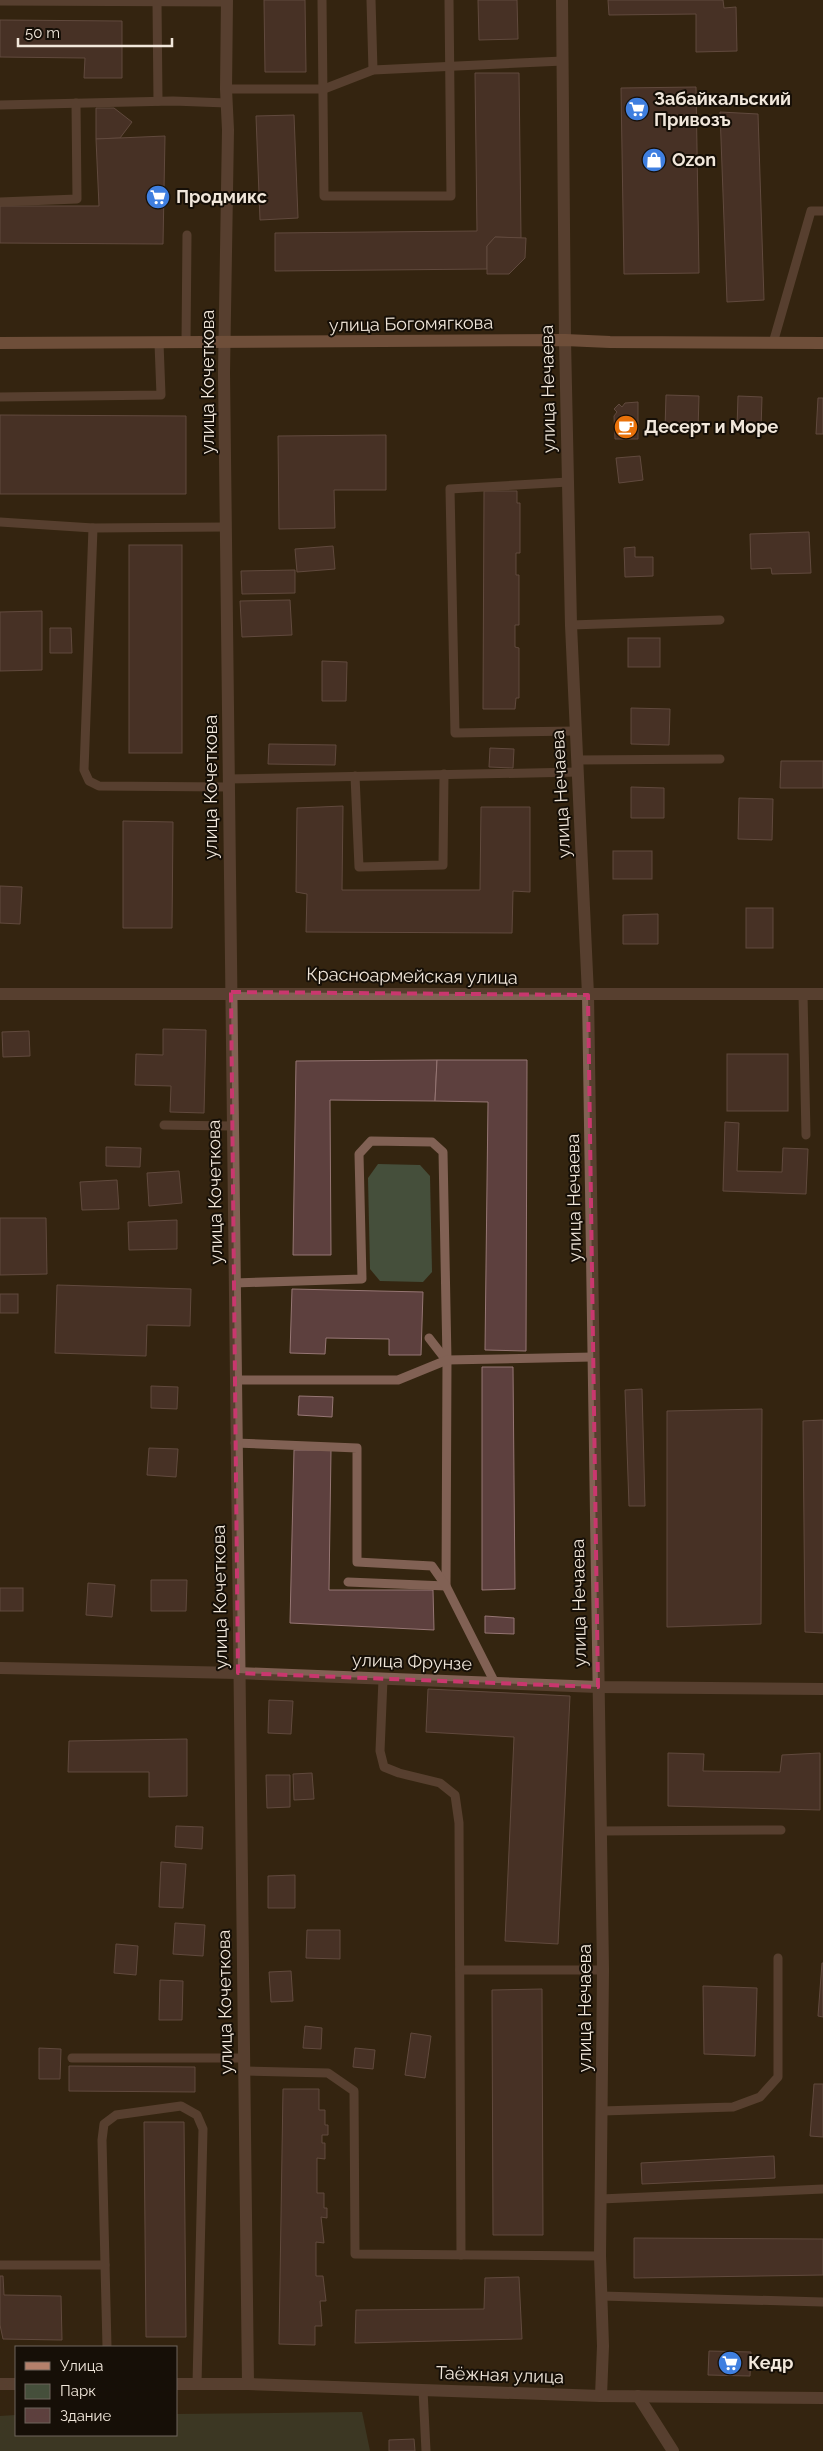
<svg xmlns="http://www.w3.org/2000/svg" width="823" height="2451" font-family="Raleway,sans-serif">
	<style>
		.green { fill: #454f3b }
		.building { fill: #5d403e; stroke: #967674 }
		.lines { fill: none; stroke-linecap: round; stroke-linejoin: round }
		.lane { stroke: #816154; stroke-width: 9 }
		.street { stroke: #816154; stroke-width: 12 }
		.secondary { stroke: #b4806b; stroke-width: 12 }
		.marked { fill: none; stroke: #c9376e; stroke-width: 4; stroke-dasharray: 10 6; stroke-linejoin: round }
		.labels { text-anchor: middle; stroke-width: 4; stroke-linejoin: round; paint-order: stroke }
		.poi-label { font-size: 18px; font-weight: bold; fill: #f1e7db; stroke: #160f07; text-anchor: start }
		.street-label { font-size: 18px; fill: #f1e7db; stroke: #160f07 }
	</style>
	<rect width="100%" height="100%" fill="#342510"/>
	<g class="green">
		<polygon points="378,1164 420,1165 430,1176 432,1272 423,1282 380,1281 370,1269 368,1178"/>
		<polygon points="362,2412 370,2451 0,2451 0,2416 16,2415 16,2435 176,2435 176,2414"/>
	</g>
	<g class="building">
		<polygon points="264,0 305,0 306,72 265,72"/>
		<polygon points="478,0 517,0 518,39 479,40"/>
		<polygon points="608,0 723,0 724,8 736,7 737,51 696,52 696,14 609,15"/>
		<polygon points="0,20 122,21 122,78 84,78 85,58 0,57"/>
		<polygon points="475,73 519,73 521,238 495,237 487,246 487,269 275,271 275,233 477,231"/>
		<polygon points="696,87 699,273 624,274 621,88"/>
		<polygon points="96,108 114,108 132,122 120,138 96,139"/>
		<polygon points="720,112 758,114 764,300 727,302"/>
		<polygon points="294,115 298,218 260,220 256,116"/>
		<polygon points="165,136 163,244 0,243 0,206 99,206 96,139"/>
		<polygon points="495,237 526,238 525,258 509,274 487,274 487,246"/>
		<polygon points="666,395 699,396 698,430 665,429"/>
		<polygon points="738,396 762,397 761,429 737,428"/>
		<polygon points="818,398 823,398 823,434 816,434"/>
		<polygon points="638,402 638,439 615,439 614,416 617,412 614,409 619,404 622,407 625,403"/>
		<polygon points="0,415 186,416 186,494 0,494"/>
		<polygon points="386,435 386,490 334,490 335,528 279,529 278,436"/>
		<polygon points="640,456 643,480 619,483 616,458"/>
		<polygon points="484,491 517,491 517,503 520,503 520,553 516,553 516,575 519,575 519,625 515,625 515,647 519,648 519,698 516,698 515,709 483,709"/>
		<polygon points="809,532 811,573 772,574 771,568 751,569 750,534"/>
		<rect x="129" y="545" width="53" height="208"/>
		<polygon points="333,546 335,569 297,572 295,549"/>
		<polygon points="635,547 635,557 653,557 653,576 625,577 624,548"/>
		<polygon points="295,570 295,593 242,594 241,571"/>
		<polygon points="290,600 292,635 242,637 240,601"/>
		<polygon points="42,611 42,670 0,671 0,612"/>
		<polygon points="50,628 71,628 72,653 50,653"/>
		<rect x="628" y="638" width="32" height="29"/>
		<polygon points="322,661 347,662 346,701 322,701"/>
		<polygon points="631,708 670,709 669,745 631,744"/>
		<polygon points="269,744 336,745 335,765 268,764"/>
		<polygon points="490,748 514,749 513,768 489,767"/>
		<polygon points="781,761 823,761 823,788 780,788"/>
		<polygon points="631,787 664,788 664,818 631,818"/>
		<polygon points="739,798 773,799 772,840 738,839"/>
		<polygon points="343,806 342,890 480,890 481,807 530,807 530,892 513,891 512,933 306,932 307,894 296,892 297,808"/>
		<polygon points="123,821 173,822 172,928 123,928"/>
		<rect x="613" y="851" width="39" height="28"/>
		<polygon points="0,886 22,887 20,924 0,923"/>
		<rect x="746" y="908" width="27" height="40"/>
		<polygon points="658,914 658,944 623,944 623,915"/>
		<polygon points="163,1029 206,1030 204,1113 170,1112 171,1086 135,1085 136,1054 163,1055"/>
		<polygon points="29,1031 30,1056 3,1057 2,1032"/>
		<rect x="727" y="1054" width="61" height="57"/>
		<polygon points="437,1060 435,1101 330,1100 331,1255 293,1255 296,1061"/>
		<polygon points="437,1060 527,1060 526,1351 485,1350 488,1102 435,1101"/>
		<polygon points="725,1122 739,1123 737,1171 782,1172 783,1148 808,1149 806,1194 723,1191"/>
		<polygon points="106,1147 141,1148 140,1167 106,1166"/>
		<polygon points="179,1171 182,1203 149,1206 147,1173"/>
		<polygon points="117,1180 119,1209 82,1210 80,1182"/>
		<polygon points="0,1218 46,1218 47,1274 0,1275"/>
		<polygon points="177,1220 177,1249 129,1250 128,1222"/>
		<polygon points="57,1285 191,1289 190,1326 147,1325 146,1356 55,1353"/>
		<polygon points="292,1289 423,1292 421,1355 389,1355 389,1339 326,1338 325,1354 290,1353"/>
		<rect x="0" y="1294" width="18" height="19"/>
		<polygon points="482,1367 513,1367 515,1589 482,1590"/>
		<polygon points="151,1386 178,1387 177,1409 151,1408"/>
		<polygon points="642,1389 645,1506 629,1506 625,1390"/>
		<polygon points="299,1396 333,1397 332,1417 298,1415"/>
		<polygon points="762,1409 761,1624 667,1627 667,1411"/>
		<polygon points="823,1420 823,1633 805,1632 803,1421"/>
		<polygon points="149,1448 178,1449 176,1477 147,1475"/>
		<polygon points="294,1450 331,1450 329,1590 433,1590 434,1630 290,1623"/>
		<polygon points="151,1580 187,1580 186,1611 151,1611"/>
		<polygon points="88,1583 115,1585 112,1617 86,1615"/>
		<rect x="0" y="1588" width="23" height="23"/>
		<polygon points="485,1616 514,1618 514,1634 485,1633"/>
		<polygon points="428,1689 570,1696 558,1944 505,1941 514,1737 426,1732"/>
		<polygon points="269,1700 293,1701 291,1734 268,1733"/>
		<polygon points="187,1739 187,1796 149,1797 149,1772 68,1772 69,1741"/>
		<polygon points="668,1753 704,1754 703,1771 780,1772 782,1755 820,1753 820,1810 668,1806"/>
		<polygon points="312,1773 314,1799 294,1800 293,1774"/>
		<polygon points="266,1775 290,1775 290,1807 267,1808"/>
		<polygon points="176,1826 203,1827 202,1849 175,1847"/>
		<polygon points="161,1862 186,1864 183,1908 159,1907"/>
		<polygon points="295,1875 295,1908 268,1908 268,1876"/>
		<polygon points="175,1923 205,1925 203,1956 173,1954"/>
		<polygon points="307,1930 340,1930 340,1959 306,1958"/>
		<polygon points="116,1944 138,1946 136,1975 114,1973"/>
		<polygon points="822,1963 823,1963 823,2017 818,2016"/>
		<polygon points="291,1971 293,2001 271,2002 269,1972"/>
		<polygon points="160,1980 183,1981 182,2020 159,2020"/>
		<polygon points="703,1986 757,1988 755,2056 704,2054"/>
		<polygon points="542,1989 543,2235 493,2235 492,1990"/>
		<polygon points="305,2026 322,2028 321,2049 303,2048"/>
		<polygon points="411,2033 431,2036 425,2078 405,2075"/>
		<polygon points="39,2048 61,2049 60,2079 39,2079"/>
		<polygon points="355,2048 375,2050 373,2069 353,2067"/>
		<polygon points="69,2066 195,2067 195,2092 69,2091"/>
		<polygon points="814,2084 823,2084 823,2137 810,2136"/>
		<polygon points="283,2089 319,2089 319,2110 325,2110 325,2125 328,2125 328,2135 322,2135 322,2143 325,2143 325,2159 317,2158 317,2193 324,2193 324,2208 327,2208 327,2218 321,2217 324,2243 316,2242 316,2276 323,2276 326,2301 320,2301 322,2326 315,2326 315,2345 279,2344"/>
		<polygon points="144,2122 184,2122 186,2337 146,2337"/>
		<polygon points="774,2156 775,2178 642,2184 641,2163"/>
		<polygon points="634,2238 823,2239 823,2275 634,2278"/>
		<polygon points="0,2276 3,2276 4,2295 61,2296 62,2340 3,2339 0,2325"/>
		<polygon points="519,2277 522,2339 355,2343 356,2310 484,2309 485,2278"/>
		<polygon points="709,2351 751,2352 750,2376 708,2375"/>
		<polygon points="414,2439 415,2451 389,2451 389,2440"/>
	</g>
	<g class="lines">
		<g class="lane">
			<polyline points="322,0 324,196 451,196 449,0"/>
			<polyline points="371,0 373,70"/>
			<polyline points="0,1 227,2"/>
			<polyline points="157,2 158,101"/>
			<polyline points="226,89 324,89 373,70 563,61"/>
			<polyline points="0,105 173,101 227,103"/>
			<polyline points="0,202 77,199 76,103"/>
			<polyline points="186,343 187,235"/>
			<polyline points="773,343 811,211 823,211"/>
			<polyline points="0,397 161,395 159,343"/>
			<polyline points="568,482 450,489 455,733 576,731"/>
			<polyline points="0,522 93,528"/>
			<polyline points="226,527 93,528 84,770 89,781 99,786 228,787"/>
			<polyline points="571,625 720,620"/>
			<polyline points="577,760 720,759"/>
			<polyline points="355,776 359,867 443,865 444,774"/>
			<polyline points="228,779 578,772"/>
			<polyline points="803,994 806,1135"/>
			<polyline points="164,1125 232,1126"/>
			<polyline points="234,1283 362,1279 359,1154 371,1141 432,1142 443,1152 447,1360 446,1586 348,1582"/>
			<polyline points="429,1338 446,1360"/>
			<polyline points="235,1380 398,1380 447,1360 593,1357"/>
			<polyline points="235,1443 357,1448 357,1562 432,1566 446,1586 495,1683"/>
			<polyline points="383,1679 380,1751 384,1767 399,1773 440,1783 455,1795 459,1823 461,2255"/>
			<polyline points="601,1831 781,1830"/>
			<polyline points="460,1970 603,1970"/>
			<polyline points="72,2058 243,2058"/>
			<polyline points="244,2071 328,2073 354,2091 355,2254 600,2256"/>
			<polyline points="602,2111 733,2107 760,2097 778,2077 778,1958"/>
			<polyline points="601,2199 823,2189"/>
			<polyline points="0,2265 105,2265"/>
			<polyline points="601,2296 823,2302"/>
			<polyline points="107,2347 102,2140 104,2124 116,2115 181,2106 197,2115 203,2129 197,2384"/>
			<polyline points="423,2390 426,2451"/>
		</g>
		<g class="street">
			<polyline points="227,0 226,89 228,130 224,373 248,2384"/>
			<polyline points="562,0 565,340 571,625 588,995 603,1970 600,2256 603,2346 601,2396"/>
			<polyline points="0,994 823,994"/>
			<polyline points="0,1668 238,1673 598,1687 823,1689"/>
			<polyline points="0,2384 16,2384"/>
			<polyline points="176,2384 248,2384 601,2396 823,2398"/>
			<polyline points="638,2396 673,2451"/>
		</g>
		<polyline class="secondary" points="0,343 565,340 610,342 823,343"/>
	</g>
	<path d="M0 0H823V2451H0ZM231,992L588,995L598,1687L238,1673Z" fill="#342510" fill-opacity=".55" fill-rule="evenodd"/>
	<path class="marked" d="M231,992L588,995L598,1687L238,1673Z"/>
	<defs>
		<g id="supermarket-disc" transform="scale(1.25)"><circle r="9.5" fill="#3f7fe0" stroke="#160f07"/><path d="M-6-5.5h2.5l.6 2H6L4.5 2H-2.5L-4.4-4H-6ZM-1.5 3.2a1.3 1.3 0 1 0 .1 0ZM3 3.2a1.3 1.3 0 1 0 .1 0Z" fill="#fff"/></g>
		<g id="shop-disc" transform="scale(1.25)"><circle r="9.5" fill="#3f7fe0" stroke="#160f07"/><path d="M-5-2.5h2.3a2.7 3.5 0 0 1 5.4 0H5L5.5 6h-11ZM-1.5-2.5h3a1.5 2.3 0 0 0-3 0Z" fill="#fff"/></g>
		<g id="cafe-disc" transform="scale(1.25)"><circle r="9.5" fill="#e8710a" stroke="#160f07"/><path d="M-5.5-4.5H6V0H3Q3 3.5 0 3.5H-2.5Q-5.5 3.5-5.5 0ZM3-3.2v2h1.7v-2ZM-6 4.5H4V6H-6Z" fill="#fff"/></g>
	</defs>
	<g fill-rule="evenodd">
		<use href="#supermarket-disc" x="637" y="109"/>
		<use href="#shop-disc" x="654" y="160"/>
		<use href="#supermarket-disc" x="158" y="197"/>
		<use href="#cafe-disc" x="626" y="427"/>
		<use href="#supermarket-disc" x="730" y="2363"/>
	</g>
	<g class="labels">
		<g class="poi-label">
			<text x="654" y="105">Забайкальский<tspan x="654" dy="21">Привозъ</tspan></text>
			<text x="672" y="166">Ozon</text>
			<text x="176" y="203">Продмикс</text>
			<text x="644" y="433">Десерт и Море</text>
			<text x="748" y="2369">Кедр</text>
		</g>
		<g class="street-label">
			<text transform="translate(411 324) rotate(-1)" y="6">улица Богомягкова</text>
			<text transform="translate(208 382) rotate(-90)" y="6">улица Кочеткова</text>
			<text transform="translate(548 389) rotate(-91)" y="6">улица Нечаева</text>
			<text transform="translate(211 787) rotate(-90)" y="6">улица Кочеткова</text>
			<text transform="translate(561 794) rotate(-93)" y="6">улица Нечаева</text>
			<text transform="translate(412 976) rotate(1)" y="6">Красноармейская улица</text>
			<text transform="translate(215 1192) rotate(-91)" y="6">улица Кочеткова</text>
			<text transform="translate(574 1198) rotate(-91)" y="6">улица Нечаева</text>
			<text transform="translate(220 1597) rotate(-91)" y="6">улица Кочеткова</text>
			<text transform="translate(579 1603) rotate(-91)" y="6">улица Нечаева</text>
			<text transform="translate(412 1662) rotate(2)" y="6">улица Фрунзе</text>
			<text transform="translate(225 2002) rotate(-91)" y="6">улица Кочеткова</text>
			<text transform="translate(585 2008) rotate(-90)" y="6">улица Нечаева</text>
			<text transform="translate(500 2375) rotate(2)" y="6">Таёжная улица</text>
		</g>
	</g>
	<rect x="15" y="2346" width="162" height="90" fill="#160f07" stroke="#6e655c"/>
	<rect x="25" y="2362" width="25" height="8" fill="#b4806b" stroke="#6e655c"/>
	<text x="60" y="2371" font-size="15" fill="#f1e7db">Улица</text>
	<rect x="25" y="2384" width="25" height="15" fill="#454f3b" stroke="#6e655c"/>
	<text x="60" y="2396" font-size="15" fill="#f1e7db">Парк</text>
	<rect x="25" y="2408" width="25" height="15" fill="#5d403e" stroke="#6e655c"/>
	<text x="60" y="2421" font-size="15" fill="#f1e7db">Здание</text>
	<path d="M18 38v8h154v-8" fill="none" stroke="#f1e7db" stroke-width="2.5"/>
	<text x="25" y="38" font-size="15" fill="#f1e7db" stroke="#160f07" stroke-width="4" paint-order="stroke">50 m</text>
</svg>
